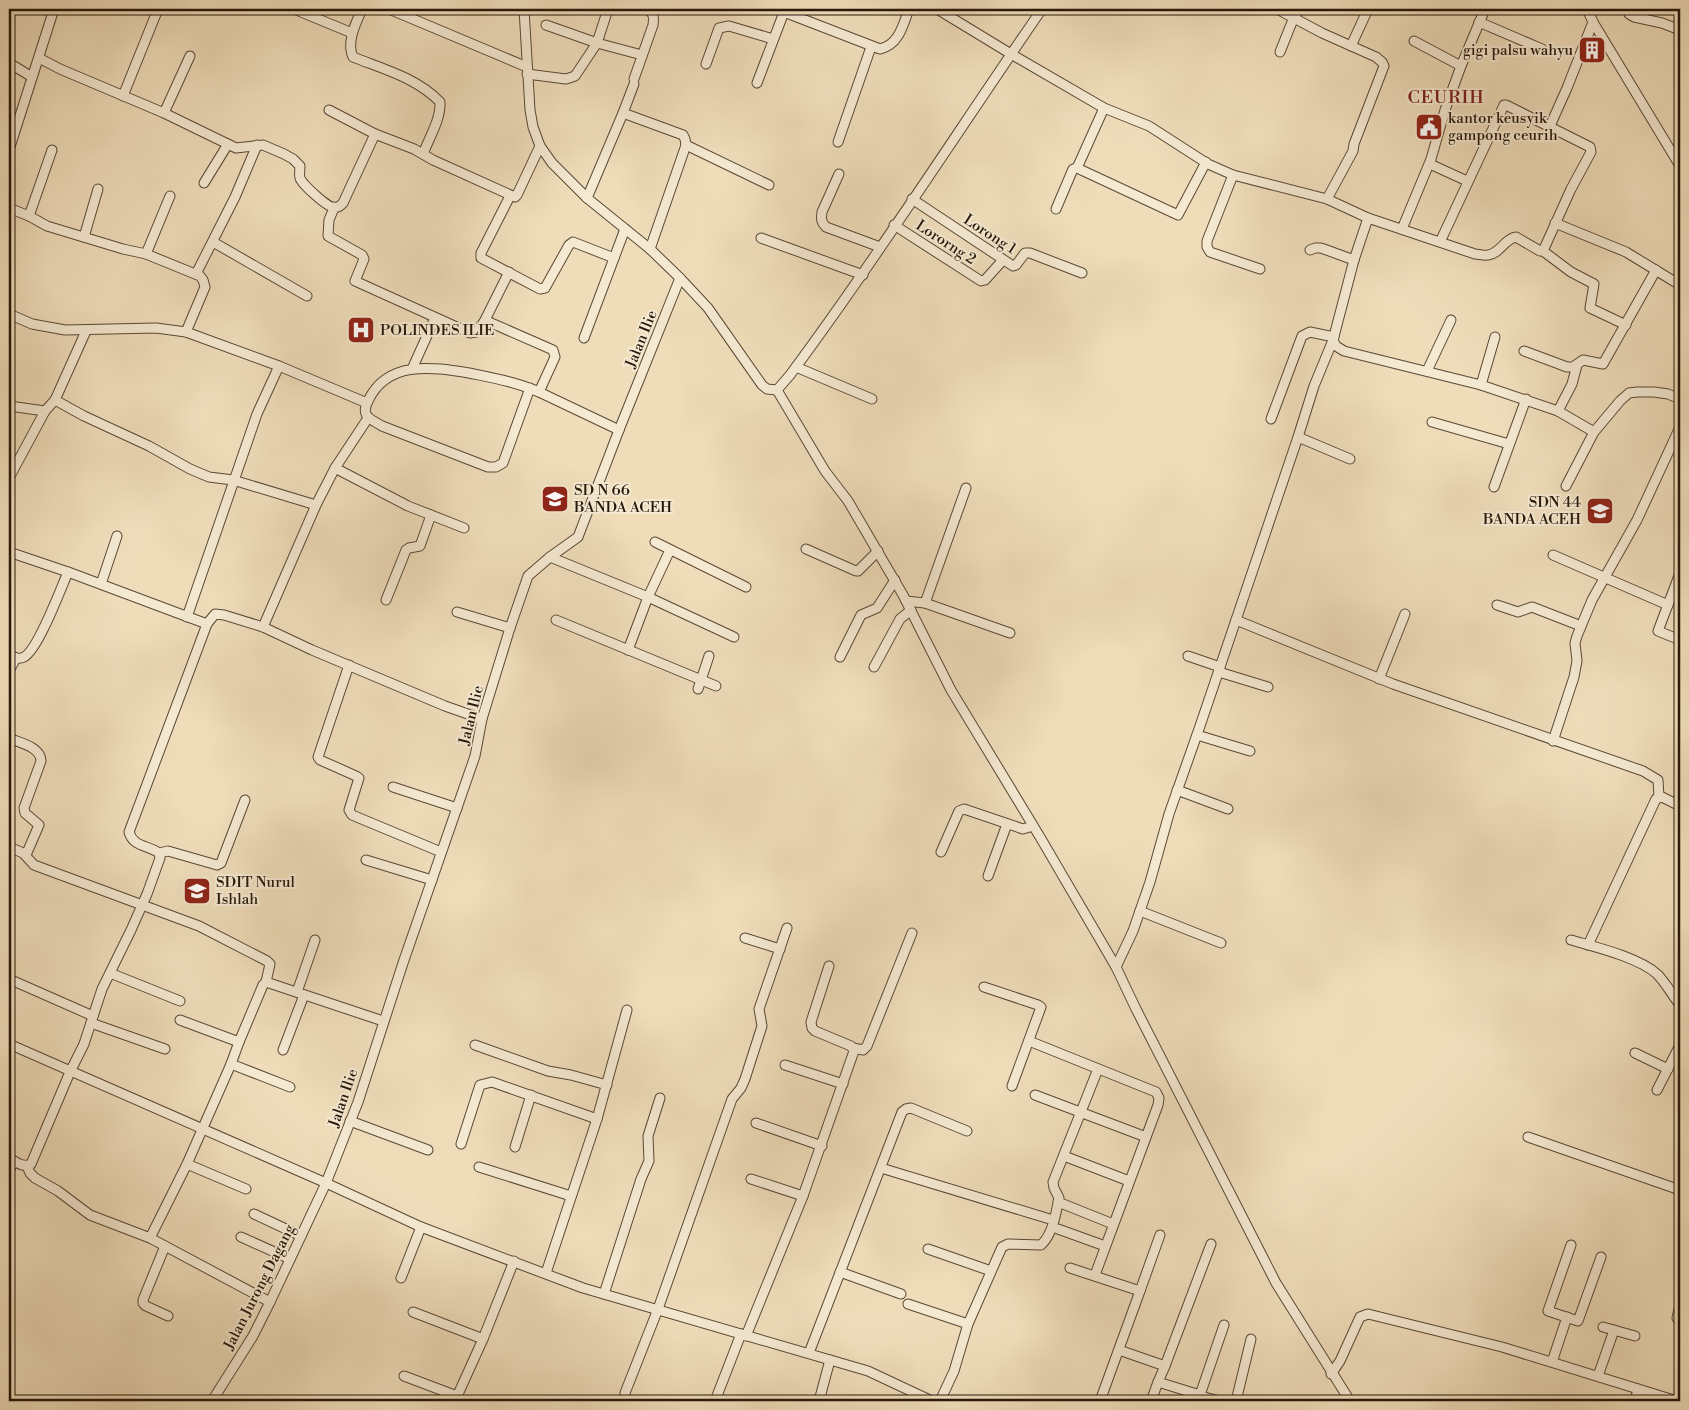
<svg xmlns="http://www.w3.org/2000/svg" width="1689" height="1410" font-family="'Libre Bodoni',serif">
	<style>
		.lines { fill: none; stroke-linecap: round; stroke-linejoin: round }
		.minor-casing { stroke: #594835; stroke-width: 11 }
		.minor { stroke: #f5e9d2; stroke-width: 9 }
		.labels { text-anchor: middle; stroke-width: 4; stroke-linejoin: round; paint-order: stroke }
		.poi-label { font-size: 15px; fill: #271709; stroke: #f5e9d2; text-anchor: start }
		.street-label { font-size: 15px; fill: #271709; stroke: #f5e9d2 }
		.quarter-label { font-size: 18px; letter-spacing: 1px; fill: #7a1f14; stroke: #f5e9d2 }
	</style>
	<rect width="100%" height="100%" fill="#efddba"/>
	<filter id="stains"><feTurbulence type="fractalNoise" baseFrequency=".004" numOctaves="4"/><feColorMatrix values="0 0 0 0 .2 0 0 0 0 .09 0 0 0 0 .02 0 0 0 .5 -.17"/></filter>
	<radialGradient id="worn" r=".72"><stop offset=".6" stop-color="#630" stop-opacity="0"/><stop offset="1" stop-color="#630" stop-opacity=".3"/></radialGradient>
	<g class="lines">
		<g class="minor-casing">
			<g id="minor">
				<polyline points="294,9 352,33"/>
				<path d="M362,9C356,23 346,42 353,57C383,69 417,78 440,102C441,119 429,138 423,154"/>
				<polyline points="389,9 527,67"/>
				<path d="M524,9L530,110L533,127L540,146L552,163L587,198L650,249L680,278L708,308L762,385L767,389L777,390L790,375C878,256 958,131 1042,9"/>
				<path d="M937,9L1011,54L1104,108L1149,126L1208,164L1233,175L1327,199L1368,218L1475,254C1479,254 1484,256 1488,255C1501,253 1504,239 1516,237L1540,251H1543L1571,189L1591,152L1590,147L1506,105H1504L1440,242"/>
				<polyline points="1277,9 1322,33 1376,57 1382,62 1384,66 1354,144 1353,151 1327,199"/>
				<polyline points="1587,9 1593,22 1680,166"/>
				<polyline points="1629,9 1629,14 1634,17 1662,23 1680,30"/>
				<polyline points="1479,22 1542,49"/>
				<polyline points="546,25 597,43 642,55"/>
				<polyline points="1414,41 1461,66"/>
				<polyline points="1351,46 1368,9"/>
				<polyline points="1280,52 1294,17 1300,9"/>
				<path d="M39,58L60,69L164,113L236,148L263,145L284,154L293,159L300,166C300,169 299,175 300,178C302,184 327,207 333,207C338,208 340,206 343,203L375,134L414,149L433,160L515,197L517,195L540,146"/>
				<polyline points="9,63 32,77"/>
				<polyline points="706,64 719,28 729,26 773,39"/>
				<polyline points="527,74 566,79 575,76 597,43 608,9"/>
				<path d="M634,79L653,25C654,17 654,14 648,9"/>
				<path d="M757,83L784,12L880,49C899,45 903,25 909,9"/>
				<polyline points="123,96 158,9"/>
				<polyline points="329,110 375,134"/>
				<polyline points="164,113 190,56"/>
				<polyline points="623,113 634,84"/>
				<polyline points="1550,126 1567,88 1593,22"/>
				<polyline points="838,142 871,47"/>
				<polyline points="686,145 769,185"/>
				<polyline points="9,150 54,9"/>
				<polyline points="1430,164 1467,181"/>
				<polyline points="1077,168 1104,108"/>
				<path d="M839,174L822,212C821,219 821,222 826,227L880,247"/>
				<polyline points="1233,175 1207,241 1207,247 1210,252 1260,269"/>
				<polyline points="204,183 228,144"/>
				<polyline points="510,196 481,253 481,258 540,289 545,288 569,245 573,242 614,258"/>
				<polyline points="587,198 623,113 683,135 685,139 686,145 650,249"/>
				<polyline points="912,199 1013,266 1016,265 1025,253 1030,253 1082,273"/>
				<polyline points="9,208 29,216 47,226 123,249 146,254 200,276 203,280 205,287 186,332"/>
				<polyline points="334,208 329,220 328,236 362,255 364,259 355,281 470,333 476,332 484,322 489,322 553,350 555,357 539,392"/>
				<polyline points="1056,209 1073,169 1077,168 1178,215 1206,162"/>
				<polyline points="29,216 52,150"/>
				<polyline points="1368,218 1354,260 1333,340 1336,346 1344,351 1481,385 1558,411 1594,432"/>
				<polyline points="1555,223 1626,252 1680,285"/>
				<polyline points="894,225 981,281 985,280 1003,260"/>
				<polyline points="1402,229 1431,159 1445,110 1461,66 1485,9"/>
				<polyline points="84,237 98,189"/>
				<polyline points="761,238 863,275"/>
				<polyline points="213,242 307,296"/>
				<polyline points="1310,250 1315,248 1321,248 1354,260"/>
				<polyline points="1543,251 1571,272 1594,284 1590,308 1626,325"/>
				<polyline points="146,254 170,196"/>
				<polyline points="196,274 235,197 257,145"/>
				<polyline points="9,314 32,324 65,330 156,328 186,332 279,366 367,403"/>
				<polyline points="484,322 509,272"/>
				<polyline points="584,338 625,229"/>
				<polyline points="1524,351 1567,367 1573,367 1583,360 1603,364 1656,270"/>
				<polyline points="796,367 872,399"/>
				<polyline points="412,369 435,318"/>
				<polyline points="1427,371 1451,320"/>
				<polyline points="1481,385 1495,337"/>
				<path d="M530,388L503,463L496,467H488L382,426C371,419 360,417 368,401C387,360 432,367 469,373C493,378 516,382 539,392L619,430"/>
				<polyline points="777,390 825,471 848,501 903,595 951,690 1040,837 1116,967 1136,1009 1276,1283 1350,1401"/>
				<polyline points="55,400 84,416 149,446 190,469 209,477 233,480 316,505"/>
				<polyline points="9,406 45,411"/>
				<polyline points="1558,411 1572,384 1577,365"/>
				<polyline points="1271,419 1302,336 1310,332 1334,337"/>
				<polyline points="1432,422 1509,444"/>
				<polyline points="1298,437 1350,459"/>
				<polyline points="335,468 408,506 464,528"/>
				<polyline points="9,478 45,411 55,400 86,331"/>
				<polyline points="1566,486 1594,432 1620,401 1629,393 1637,392 1654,392 1668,394 1680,399"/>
				<polyline points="1494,487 1526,399"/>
				<polyline points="655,542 746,587"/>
				<polyline points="806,549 856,571 858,571 878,551"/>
				<polyline points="9,552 68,572 207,624 215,614 224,615 263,627 312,650 445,706 482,719"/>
				<polyline points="1553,555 1668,605"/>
				<polyline points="550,557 648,597 734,637"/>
				<polyline points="1680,573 1658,631 1680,640"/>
				<polyline points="101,584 117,536"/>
				<polyline points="386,600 406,550 409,548 420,546 431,515"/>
				<polyline points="906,601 925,603 1010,633"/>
				<polyline points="925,603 966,488"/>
				<polyline points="1497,605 1518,612 1532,607 1581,626"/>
				<polyline points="457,612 510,628"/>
				<polyline points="187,617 257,414 279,366"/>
				<polyline points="556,620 716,686"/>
				<polyline points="1236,620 1393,684 1643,771 1658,780 1659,797"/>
				<polyline points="263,627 316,505 335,468 368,418"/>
				<polyline points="628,650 648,597 670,550"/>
				<polyline points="9,654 16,658 9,671"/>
				<polyline points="1188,656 1220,667"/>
				<polyline points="840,657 861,615 877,608 895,580"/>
				<path d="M16,658C19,658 21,659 24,657C38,650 61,588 68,572"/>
				<polyline points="349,665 318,757 320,760 356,776 359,778 349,810 352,815 441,852"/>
				<polyline points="874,667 900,619 911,610"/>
				<polyline points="1219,672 1268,687"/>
				<polyline points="1379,679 1405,614"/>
				<polyline points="698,689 709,656"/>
				<polyline points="1197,735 1250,751"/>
				<path d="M9,738C20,743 41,747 41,761L24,808L25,813L39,825L26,855"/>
				<polyline points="1553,741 1574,677 1577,661 1575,643 1577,636 1592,600 1637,520 1680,427"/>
				<polyline points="393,787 457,808"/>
				<polyline points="1177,790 1228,809"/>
				<polyline points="9,847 23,853 34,865 199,926 267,961 270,964 266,982"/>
				<polyline points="941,852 959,811 964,809 1023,829 1033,826"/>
				<polyline points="159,853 168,851 217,865 221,863 245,800"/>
				<polyline points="366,860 432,880"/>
				<polyline points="988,876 1007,824"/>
				<polyline points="1140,911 1221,943"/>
				<polyline points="745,938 780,949"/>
				<path d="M1571,940C1595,947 1638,957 1657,974C1666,983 1672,995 1680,1005"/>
				<polyline points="1588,945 1656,799 1662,797 1680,806"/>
				<polyline points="1116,967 1133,931 1150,882 1169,814 1200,726 1298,437 1314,386 1333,340"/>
				<polyline points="110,973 180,1001"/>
				<polyline points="9,979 93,1016"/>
				<polyline points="984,987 1038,1005 1041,1007 1012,1086"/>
				<polyline points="297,992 315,940"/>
				<polyline points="180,1020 239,1042 231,1064 187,1164 246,1189"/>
				<polyline points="91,1023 165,1049"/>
				<polyline points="1029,1041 1156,1092 1159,1098 1158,1105 1095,1275"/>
				<polyline points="239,1042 263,985 266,982 383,1021"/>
				<polyline points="9,1044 326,1183 421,1227 583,1288 868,1371 932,1401"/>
				<polyline points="475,1045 548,1071 571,1075 607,1085"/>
				<polyline points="853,1048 863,1050 867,1046 912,933"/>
				<polyline points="283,1050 304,995"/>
				<polyline points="1635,1053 1668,1069"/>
				<polyline points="231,1064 290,1087"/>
				<polyline points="785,1065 843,1084"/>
				<polyline points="1657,1090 1680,1045"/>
				<polyline points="1035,1095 1146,1137"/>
				<polyline points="350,1121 428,1150"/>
				<polyline points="756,1123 822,1146"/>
				<polyline points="1528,1137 1680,1190"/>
				<polyline points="461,1144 480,1085 492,1082 597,1119"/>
				<polyline points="515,1147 531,1095"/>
				<polyline points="1064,1156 1129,1181"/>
				<path d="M9,1158C16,1162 23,1168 31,1164L70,1072L84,1044L102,989L131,930L147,894L160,858L159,853C148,845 133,847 129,832L207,624"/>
				<polyline points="27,1166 30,1173 35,1178 58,1191 90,1215 150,1238 270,1302"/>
				<polyline points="479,1167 571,1196"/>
				<polyline points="881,1168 1053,1220"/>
				<polyline points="9,1171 14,1161"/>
				<polyline points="751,1179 803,1196"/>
				<polyline points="1058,1202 1113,1224"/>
				<polyline points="254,1214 301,1236"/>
				<polyline points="1058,1229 1105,1246"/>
				<polyline points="241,1237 290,1259"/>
				<polyline points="150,1238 187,1164"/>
				<polyline points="1571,1245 1548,1311 1578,1321 1601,1257"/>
				<polyline points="165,1246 143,1300 143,1303 146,1306 168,1316"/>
				<polyline points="928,1249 991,1271"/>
				<polyline points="1070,1268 1140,1291 1100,1401"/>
				<polyline points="840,1272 901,1294"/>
				<polyline points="546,1273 597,1119 627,1010"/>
				<polyline points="401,1278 421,1227"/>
				<polyline points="1140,1291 1160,1235"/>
				<polyline points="604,1294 641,1179 649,1161 648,1136 660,1098"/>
				<polyline points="908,1304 968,1324"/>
				<polyline points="1680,1305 1677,1318 1680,1323"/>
				<polyline points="413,1312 483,1339"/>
				<polyline points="1603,1327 1635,1336"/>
				<polyline points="746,1336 803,1196 854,1051 851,1046 815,1031 812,1028 811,1022 829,966"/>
				<polyline points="1119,1350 1165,1366 1158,1382 1200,1395 1204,1397 1204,1401"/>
				<polyline points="809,1353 902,1112 906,1109 911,1108 967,1131"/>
				<polyline points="1552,1362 1567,1317"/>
				<polyline points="1165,1366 1211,1244"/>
				<polyline points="1331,1374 1340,1361 1360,1317 1368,1314 1502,1347 1677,1401"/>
				<polyline points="404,1376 457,1396"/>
				<polyline points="1598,1376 1614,1330"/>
				<polyline points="625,1393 658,1309 732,1099 741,1088 745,1079 762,1026 759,1009 787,928"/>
				<polyline points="1200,1395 1224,1325"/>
				<polyline points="1204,1397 1220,1401"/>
				<polyline points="212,1401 253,1336 270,1302 326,1183 358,1102 403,963 475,756 482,719 510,628 528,576 550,557 578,537 619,430 680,278"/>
				<polyline points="455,1401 483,1339 514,1261"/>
				<polyline points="715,1401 741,1334"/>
				<polyline points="819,1401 830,1360"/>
				<path d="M940,1401L954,1371L968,1324L1002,1247L1008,1244L1041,1245C1053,1234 1056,1213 1059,1198L1054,1188L1053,1182L1098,1069"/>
				<polyline points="1151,1401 1158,1382"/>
				<polyline points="1236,1401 1251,1339"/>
				<polyline points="1635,1401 1638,1389"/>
			</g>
		</g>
		<use href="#minor" class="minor"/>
	</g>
	<defs>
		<g id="building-square" transform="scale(1.4375)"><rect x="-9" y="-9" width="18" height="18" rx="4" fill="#8f2418" stroke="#f5e9d2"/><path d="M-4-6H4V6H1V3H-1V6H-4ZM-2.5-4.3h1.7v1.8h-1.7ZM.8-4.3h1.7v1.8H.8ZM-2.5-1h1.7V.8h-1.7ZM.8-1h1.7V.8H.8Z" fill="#fff"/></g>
		<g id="civic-square" transform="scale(1.4375)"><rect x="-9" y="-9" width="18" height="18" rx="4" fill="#8f2418" stroke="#f5e9d2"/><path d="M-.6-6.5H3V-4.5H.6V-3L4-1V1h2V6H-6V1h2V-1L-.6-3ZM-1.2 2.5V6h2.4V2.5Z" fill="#fff"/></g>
		<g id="hospital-square" transform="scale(1.4375)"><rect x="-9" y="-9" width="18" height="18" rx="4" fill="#8f2418" stroke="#f5e9d2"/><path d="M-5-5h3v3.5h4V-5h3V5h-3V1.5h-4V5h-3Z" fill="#fff"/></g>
		<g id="school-square" transform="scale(1.4375)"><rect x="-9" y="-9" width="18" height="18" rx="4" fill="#8f2418" stroke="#f5e9d2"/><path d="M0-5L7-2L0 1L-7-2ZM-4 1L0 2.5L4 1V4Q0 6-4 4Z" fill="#fff"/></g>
	</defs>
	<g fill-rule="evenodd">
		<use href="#building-square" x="1592" y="50"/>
		<use href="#civic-square" x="1429" y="127"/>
		<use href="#hospital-square" x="361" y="330"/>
		<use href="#school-square" x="555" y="499"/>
		<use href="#school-square" x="1600" y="511"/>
		<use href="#school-square" x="197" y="891"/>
	</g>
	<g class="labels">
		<g class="poi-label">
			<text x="1573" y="55" text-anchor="end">gigi palsu wahyu</text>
			<text x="1448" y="123">kantor keusyik<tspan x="1448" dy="17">gampong ceurih</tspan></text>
			<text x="380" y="335">POLINDES ILIE</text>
			<text x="574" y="495">SD N 66<tspan x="574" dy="17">BANDA ACEH</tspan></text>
			<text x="1581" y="507" text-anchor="end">SDN 44<tspan x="1581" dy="17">BANDA ACEH</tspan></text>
			<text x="216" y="887">SDIT Nurul<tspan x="216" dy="17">Ishlah</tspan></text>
		</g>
		<g class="street-label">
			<text transform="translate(990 234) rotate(33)" y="5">Lorong 1</text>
			<text transform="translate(946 242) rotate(33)" y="5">Lororng 2</text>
			<text transform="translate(641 339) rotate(-68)" y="5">Jalan Ilie</text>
			<text transform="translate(471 715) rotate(-76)" y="5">Jalan Ilie</text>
			<text transform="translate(343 1098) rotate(-71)" y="5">Jalan Ilie</text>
			<text transform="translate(259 1287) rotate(-63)" y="5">Jalan Jurong Dagang</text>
		</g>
		<g class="quarter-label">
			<text x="1446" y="103">CEURIH</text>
		</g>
	</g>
	<rect width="1689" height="1410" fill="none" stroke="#efddba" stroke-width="30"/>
	<rect x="10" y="10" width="1669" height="1390" fill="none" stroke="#271709" stroke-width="2.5"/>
	<rect x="15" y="15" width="1659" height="1380" fill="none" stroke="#271709"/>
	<rect width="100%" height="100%" filter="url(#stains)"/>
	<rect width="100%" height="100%" fill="url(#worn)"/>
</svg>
